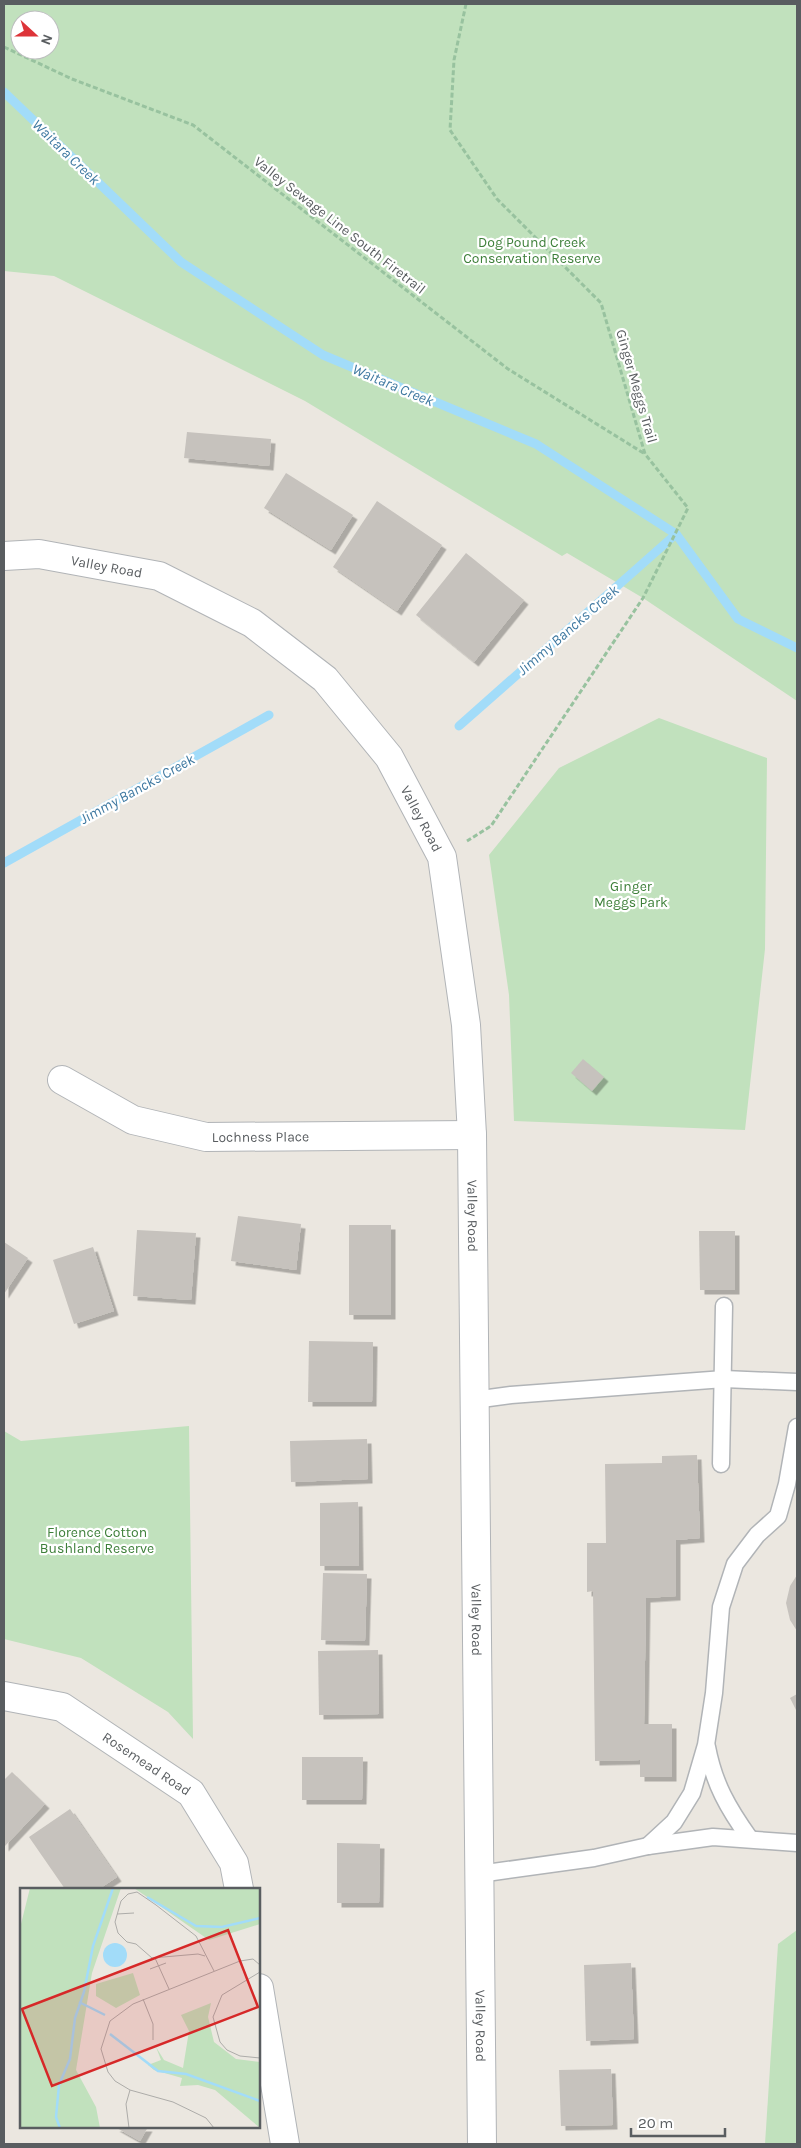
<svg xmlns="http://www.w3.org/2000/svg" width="801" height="2148" font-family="Karla,sans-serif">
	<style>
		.green { fill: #c1e1bd; fill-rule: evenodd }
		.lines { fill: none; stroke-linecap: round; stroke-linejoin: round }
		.stream { stroke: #a2dcf9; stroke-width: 9 }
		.building { fill: #c6c2bd; filter: url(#shadow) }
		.lane-casing { stroke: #b1b4b7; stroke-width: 19 }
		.street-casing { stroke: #b1b4b7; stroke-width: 30 }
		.path { stroke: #98c29f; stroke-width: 3; stroke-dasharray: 5 2.5; stroke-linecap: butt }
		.lane { stroke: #fff; stroke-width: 16 }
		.street { stroke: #fff; stroke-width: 28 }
		.labels { text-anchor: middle; stroke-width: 4.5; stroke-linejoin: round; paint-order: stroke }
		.street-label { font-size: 14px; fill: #595d60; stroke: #fff }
		.park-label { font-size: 14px; fill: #3d7f39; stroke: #fff }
		.water-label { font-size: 15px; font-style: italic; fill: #3f79a1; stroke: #fff }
		.inset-river { fill: none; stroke: #a2dcf9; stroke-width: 2.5 }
		.inset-road { fill: none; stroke: #adaca9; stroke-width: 1 }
		.view { fill: #d62828; fill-opacity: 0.15; stroke: #d62828; stroke-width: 2.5 }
		.inset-edge { fill: none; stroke: #595d60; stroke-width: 2.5 }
	</style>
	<defs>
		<filter id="shadow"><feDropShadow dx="4.5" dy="4.5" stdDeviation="0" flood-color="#0004"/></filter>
	</defs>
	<rect width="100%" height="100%" fill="#ebe7e0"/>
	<g class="green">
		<path d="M4,4H797V701L643,598L567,553L562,556L305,401L54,276L4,271ZM20,20H50V50H20Z"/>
		<polygon points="659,718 767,758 765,949 745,1130 514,1121 509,995 489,855 559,768"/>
		<polygon points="189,1426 193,1739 168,1712 81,1658 4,1639 4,1431 21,1441"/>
		<polygon points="797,1930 797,2144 765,2144 778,1944"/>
	</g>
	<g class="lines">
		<g class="stream">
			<polyline points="4,92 181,262 323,355 536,444 676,534 738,619 797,648"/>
			<polyline points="459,726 676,534"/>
			<polyline points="4,863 269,715"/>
		</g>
	</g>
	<g class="building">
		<polygon points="187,432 271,439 269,466 184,458"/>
		<polygon points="286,473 353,515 331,550 264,508"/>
		<polygon points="377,501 442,545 397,611 333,567"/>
		<polygon points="466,553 524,600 474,662 416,615"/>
		<polygon points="583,1059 604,1077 592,1091 571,1073"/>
		<polygon points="238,1216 301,1224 296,1270 231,1261"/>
		<rect x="349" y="1225" width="42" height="90"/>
		<polygon points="137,1230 196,1233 191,1300 133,1296"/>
		<polygon points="699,1231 735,1231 735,1290 700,1290"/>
		<polygon points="4,1242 28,1258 4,1294"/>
		<polygon points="93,1247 114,1311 74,1324 53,1260"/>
		<polygon points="309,1341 373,1342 372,1402 308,1402"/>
		<polygon points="367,1439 368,1479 291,1482 290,1441"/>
		<polygon points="697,1455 700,1538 676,1540 676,1596 646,1598 644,1724 672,1724 672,1777 640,1777 640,1760 595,1761 593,1591 587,1592 587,1543 606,1543 605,1464 662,1463 662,1456"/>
		<polygon points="358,1502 359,1566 320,1566 320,1503"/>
		<polygon points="323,1573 367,1574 365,1641 321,1640"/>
		<polygon points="797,1575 797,1631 790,1620 786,1603 790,1586"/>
		<polygon points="378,1650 379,1714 319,1715 318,1651"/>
		<polygon points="797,1694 797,1712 790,1698"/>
		<polygon points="302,1757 363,1757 362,1800 302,1800"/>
		<polygon points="12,1772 45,1804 4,1847 4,1780"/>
		<polygon points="70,1809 117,1877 99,1889 65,1889 29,1837"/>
		<polygon points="337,1843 380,1844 379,1903 337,1903"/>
		<polygon points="631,1963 634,2039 586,2041 584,1965"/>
		<polygon points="611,2069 613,2125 561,2126 559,2070"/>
		<polygon points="115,2127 148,2127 140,2141"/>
	</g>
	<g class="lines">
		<g class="lane-casing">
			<g id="lane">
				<polyline points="474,1400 511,1395 724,1379 797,1382"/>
				<polyline points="721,1464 724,1306"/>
				<path d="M707,1747C714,1784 728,1808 750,1839"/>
				<polyline points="648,1846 674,1822 692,1793 706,1745 714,1693 721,1607 735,1564 757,1535 778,1516 787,1484 797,1427"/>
				<polyline points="479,1874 594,1858 648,1846 713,1837 797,1843"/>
			</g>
		</g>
		<g class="street-casing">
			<g id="street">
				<path id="s1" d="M4,556L39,554L159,576L252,623L325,679L389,757L442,857L466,1025L472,1135L482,2144"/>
				<path id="s2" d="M62,1080L133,1120L206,1137L472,1135"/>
				<path id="s3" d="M4,1696L62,1707L191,1793L234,1863L239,1889"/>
				<polyline points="259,1988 285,2144"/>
			</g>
		</g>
		<g class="path">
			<polyline points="466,4 454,60 450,130 497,199 601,303 645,454 688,508 643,598 491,826 467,841"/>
			<polyline points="4,47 72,79 193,125 508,369 645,454"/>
		</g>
		<use href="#lane" class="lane"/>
		<use href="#street" class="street"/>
	</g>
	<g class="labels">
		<g class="street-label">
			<text transform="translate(340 225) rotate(38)" y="5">Valley Sewage Line South Firetrail</text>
			<text transform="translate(637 386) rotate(74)" y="5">Ginger Meggs Trail</text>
			<text dy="5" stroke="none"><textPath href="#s1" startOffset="104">Valley Road</textPath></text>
			<text dy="5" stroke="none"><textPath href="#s1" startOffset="524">Valley Road</textPath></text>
			<text dy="5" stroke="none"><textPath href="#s2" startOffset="211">Lochness Place</textPath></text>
			<text dy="5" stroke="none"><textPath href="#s1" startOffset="928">Valley Road</textPath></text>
			<text dy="5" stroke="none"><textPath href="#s1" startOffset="1332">Valley Road</textPath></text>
			<text dy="5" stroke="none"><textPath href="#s3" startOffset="161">Rosemead Road</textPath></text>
			<text dy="5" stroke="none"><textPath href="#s1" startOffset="1738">Valley Road</textPath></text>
		</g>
		<g class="park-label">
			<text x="532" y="247">Dog Pound Creek<tspan x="532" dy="16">Conservation Reserve</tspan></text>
			<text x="631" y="891">Ginger<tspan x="631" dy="16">Meggs Park</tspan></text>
			<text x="97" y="1537">Florence Cotton<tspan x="97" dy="16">Bushland Reserve</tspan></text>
		</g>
		<g class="water-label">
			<text transform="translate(66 152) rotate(44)" y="5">Waitara Creek</text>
			<text transform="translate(393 385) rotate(23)" y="5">Waitara Creek</text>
			<text transform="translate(568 630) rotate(-41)" y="5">Jimmy Bancks Creek</text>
			<text transform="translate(137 789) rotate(-29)" y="5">Jimmy Bancks Creek</text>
		</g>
	</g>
	<g transform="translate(20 1888)">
		<rect width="240" height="240" fill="#ebe7e0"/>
		<path d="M10,0H101L72,85L56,182L76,219L80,240H0V40ZM114,0H240V36L189,52ZM113,85L120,107L96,120L76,108V96ZM191,115L188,129L194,154L216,171L240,174V240L195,202L178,197L160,198L162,190L134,182L128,177L141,172L136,159L144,172L163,180L169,143L161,127Z" fill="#c1e1bd"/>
		<path d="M83 67a12 12 0 1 1 24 0a12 12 0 1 1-24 0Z" fill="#a2dcf9"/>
		<path class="inset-river" d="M127,9L176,38L202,39L240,30M59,114L85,127M90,146L138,183L166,186L240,213M40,240L36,229L39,197L50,171L55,130L64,104L73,58L93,0"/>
		<path class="inset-road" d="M97,26L114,25M185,68L178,66L132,70L116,56L107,54L98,45L95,34L101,13L108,6L117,4L136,17L176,48L194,83M135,70L149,101M130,81L146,75M240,84L202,107L193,129L200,154L207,162L220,168L240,170M123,111L133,136V152M110,202L153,214L186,230L194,240M109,240L106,216L110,202L95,193L88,184L81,161L90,133L113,116L220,73L233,71L240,77"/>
		<path class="view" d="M208,42L238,119L32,198L2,121Z"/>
		<rect width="240" height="240" class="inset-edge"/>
	</g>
	<rect width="801" height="2148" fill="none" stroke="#595d60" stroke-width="10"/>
	<g transform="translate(35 35) rotate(111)"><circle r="24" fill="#ffffff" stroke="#bdbebf"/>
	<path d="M0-4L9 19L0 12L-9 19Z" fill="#dd3439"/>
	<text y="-8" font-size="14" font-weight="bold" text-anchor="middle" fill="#595d60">N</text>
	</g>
	<path d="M631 2128v8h94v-8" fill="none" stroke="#595d60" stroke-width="2.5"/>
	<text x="638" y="2128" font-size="15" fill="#595d60" stroke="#ffffff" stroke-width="4" paint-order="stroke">20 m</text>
</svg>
